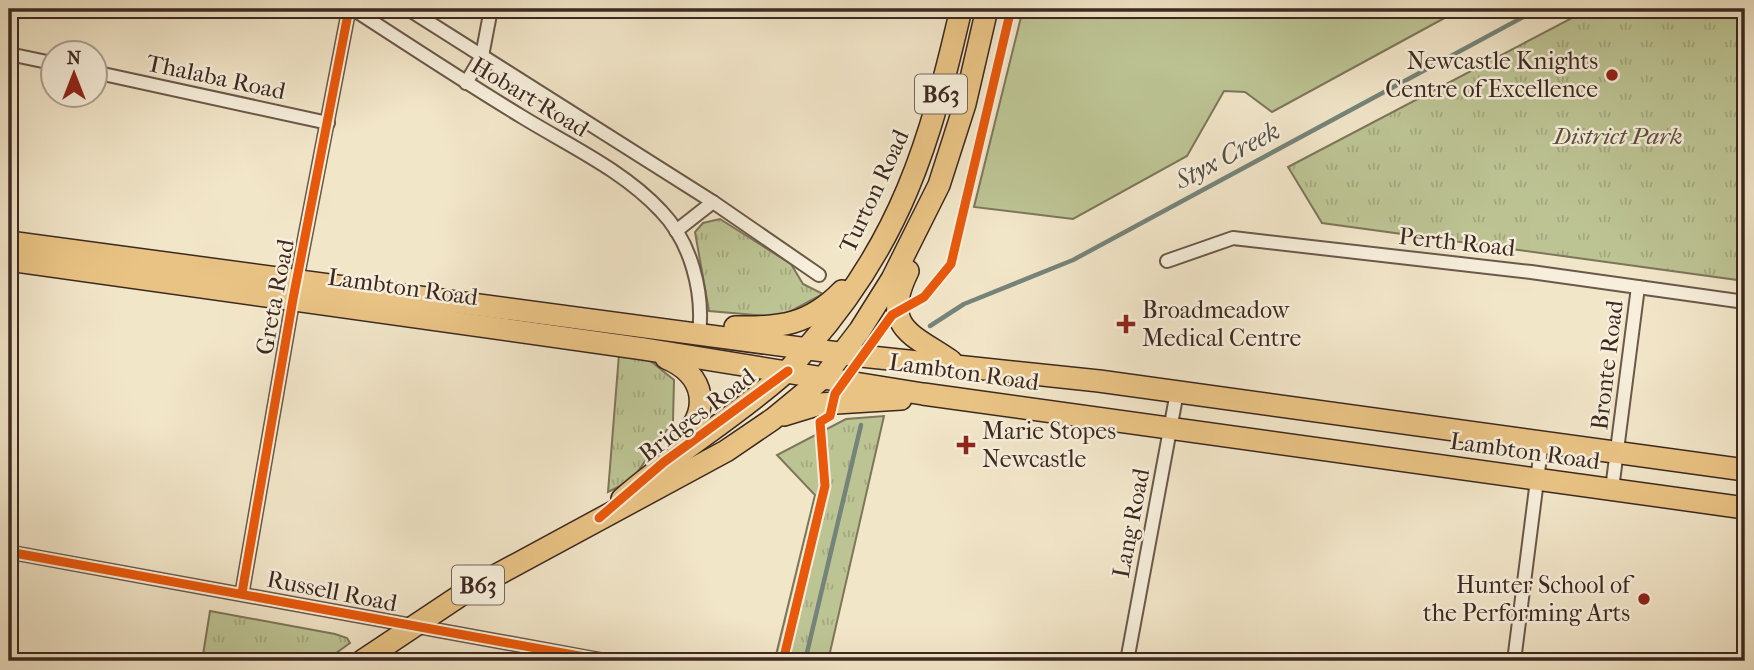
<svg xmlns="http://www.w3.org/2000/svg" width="1754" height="670" font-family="'IM FELL French Canon',serif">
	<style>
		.green { fill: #bdc494; stroke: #7d765a; stroke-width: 2 }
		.park { fill: url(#park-tufts); stroke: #7d765a; stroke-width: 2 }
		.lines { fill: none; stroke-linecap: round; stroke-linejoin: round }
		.stream { stroke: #75847a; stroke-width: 4.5 }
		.street-casing { stroke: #6a584a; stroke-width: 16 }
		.primary-casing { stroke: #3d2920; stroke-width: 24 }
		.street { stroke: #f7efdc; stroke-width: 12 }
		.primary { stroke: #e9c384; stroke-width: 21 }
		.cycleway-casing { stroke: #f7efdc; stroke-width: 13 }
		.cycleway { stroke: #e8590c; stroke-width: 9 }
		.poi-dot { fill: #8f2418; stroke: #f7efdc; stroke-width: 2.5 }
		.labels { text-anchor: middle; stroke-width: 5; stroke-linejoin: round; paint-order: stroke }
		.shield { fill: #f7efdc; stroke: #756458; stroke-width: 2 }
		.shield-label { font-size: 23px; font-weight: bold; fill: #3d2920 }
		.poi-label { font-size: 24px; fill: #3d2920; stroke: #f7efdc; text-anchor: end }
		.street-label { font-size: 24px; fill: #3d2920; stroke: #f7efdc }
		.park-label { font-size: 24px; font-style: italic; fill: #5d503d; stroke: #f7efdc }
		.water-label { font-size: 26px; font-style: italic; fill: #544f46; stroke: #f7efdc }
	</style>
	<defs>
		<pattern id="park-tufts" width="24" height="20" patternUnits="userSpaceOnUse" patternTransform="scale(1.75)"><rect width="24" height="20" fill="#bdc494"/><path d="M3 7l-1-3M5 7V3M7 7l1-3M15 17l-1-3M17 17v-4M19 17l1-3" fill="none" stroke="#a3a87f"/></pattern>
	</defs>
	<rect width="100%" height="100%" fill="#f2e6c9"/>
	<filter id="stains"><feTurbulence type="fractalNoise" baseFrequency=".00286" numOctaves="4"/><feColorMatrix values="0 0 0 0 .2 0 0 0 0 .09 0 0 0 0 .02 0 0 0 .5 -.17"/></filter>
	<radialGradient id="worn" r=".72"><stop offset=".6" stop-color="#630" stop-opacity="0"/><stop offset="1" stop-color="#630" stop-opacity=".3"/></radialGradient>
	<polygon class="green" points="1023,9 1461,9 1272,112 1245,92 1224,91 1187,156 1073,219 974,207"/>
	<g class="park">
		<polygon points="1589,9 1745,9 1745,281 1322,223 1288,167"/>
		<polygon points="720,219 791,264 803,284 823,294 780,317 709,311 695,232 703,223"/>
		<polygon points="619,354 642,354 674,380 673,421 632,480 608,492"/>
		<polygon points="884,416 828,661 771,661 776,655 815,495 777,455 846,419"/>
		<polygon points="210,611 335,634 347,638 350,643 325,661 202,661"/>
	</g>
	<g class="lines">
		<g class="stream">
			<polyline points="930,326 964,304 1073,260 1538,9"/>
			<polyline points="805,661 861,425"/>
		</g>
		<g class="street-casing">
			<g id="street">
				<path d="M353,9C410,46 466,83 524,118C570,146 624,171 661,211C691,242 704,292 699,334"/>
				<polyline points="408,9 713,202 819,275"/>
				<polyline points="9,54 52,63"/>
				<polyline points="94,72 328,123"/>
				<polyline points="466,83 482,56 491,9"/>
				<polyline points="676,231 713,202"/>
				<polyline points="1167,261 1233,238 1531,272 1745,302"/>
				<polyline points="1612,489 1638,287"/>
				<polyline points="9,552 607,661"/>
				<polyline points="242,593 293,299 349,9"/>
				<polyline points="1127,661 1177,392"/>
				<polyline points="1514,661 1542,441"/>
			</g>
		</g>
		<g class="primary-casing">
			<g id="primary">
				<polyline points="9,242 861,356 1099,381 1745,470"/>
				<polyline points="9,260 644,349 923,394 1745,508"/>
				<path d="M908,271C880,328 912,334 951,361"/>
				<path d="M735,327C780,328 809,325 842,291"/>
				<path d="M666,358C706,375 712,412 679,441"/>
				<polyline points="784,415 820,404 901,399"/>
				<path d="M622,499C674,453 735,418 786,372C794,365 800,356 807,348C901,242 930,143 961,9"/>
				<polyline points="362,661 467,591 726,451 773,419 824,377 860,330 892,279 939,185 965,104 987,9"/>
			</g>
		</g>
		<use href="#street" class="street"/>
		<use href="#primary" class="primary"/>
		<g class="cycleway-casing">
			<g id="cycleway">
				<polyline points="599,518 664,462 788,371"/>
				<polyline points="9,552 607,661"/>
				<polyline points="242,593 293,299 349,9"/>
				<polyline points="783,661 825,486 820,422 830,416 835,394 892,315 924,297 951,264 1011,9"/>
			</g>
		</g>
		<use href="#cycleway" class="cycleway"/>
	</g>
	<g class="poi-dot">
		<circle cx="1612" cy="75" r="7"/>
		<path d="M1122.5 313.5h7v7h7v7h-7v7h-7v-7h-7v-7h7z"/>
		<path d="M962.5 434.5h7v7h7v7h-7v7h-7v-7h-7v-7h7z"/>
		<circle cx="1644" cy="599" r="7"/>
	</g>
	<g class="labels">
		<g class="shield">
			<rect x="915" y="74.5" width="52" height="39" rx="5"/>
			<rect x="452" y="565.5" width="52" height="39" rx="5"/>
		</g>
		<g class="shield-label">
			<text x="941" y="102">B63</text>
			<text x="478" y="593">B63</text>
		</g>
		<g class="poi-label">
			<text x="1598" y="69">Newcastle Knights<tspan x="1598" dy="28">Centre of Excellence</tspan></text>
			<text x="1142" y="318" text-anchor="start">Broadmeadow<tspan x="1142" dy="28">Medical Centre</tspan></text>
			<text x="982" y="439" text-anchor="start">Marie Stopes<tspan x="982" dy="28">Newcastle</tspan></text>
			<text x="1630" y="593">Hunter School of<tspan x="1630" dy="28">the Performing Arts</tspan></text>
		</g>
		<g class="street-label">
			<text transform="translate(216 77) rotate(12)" y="8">Thalaba Road</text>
			<text transform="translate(530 97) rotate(31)" y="8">Hobart Road</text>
			<text transform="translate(874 191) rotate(-65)" y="8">Turton Road</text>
			<text transform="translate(1457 242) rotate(6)" y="8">Perth Road</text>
			<text transform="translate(403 287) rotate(8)" y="8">Lambton Road</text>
			<text transform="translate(275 297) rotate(-79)" y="8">Greta Road</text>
			<text transform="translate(1607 365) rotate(-83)" y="8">Bronte Road</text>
			<text transform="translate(964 372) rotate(8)" y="8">Lambton Road</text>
			<text transform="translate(697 415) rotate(-37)" y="8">Bridges Road</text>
			<text transform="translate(1525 451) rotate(8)" y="8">Lambton Road</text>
			<text transform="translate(1131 523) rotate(-79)" y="8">Lang Road</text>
			<text transform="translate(332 591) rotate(11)" y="8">Russell Road</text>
		</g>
		<g class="park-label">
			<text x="1618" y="144">District Park</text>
		</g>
		<g class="water-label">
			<text transform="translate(1227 155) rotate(-28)" y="9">Styx Creek</text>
		</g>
	</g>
	<rect width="1754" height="670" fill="none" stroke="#f2e6c9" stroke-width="35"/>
	<rect x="10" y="10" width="1733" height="649" fill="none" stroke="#3d2920" stroke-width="3.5"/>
	<rect x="18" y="18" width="1719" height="635" fill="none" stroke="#3d2920" stroke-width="2"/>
	<g transform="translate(74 74)"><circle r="33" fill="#f7efdc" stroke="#ada091" stroke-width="2"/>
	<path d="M0-5L12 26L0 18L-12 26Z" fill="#8f2418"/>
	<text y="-10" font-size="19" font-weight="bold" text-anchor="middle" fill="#3d2920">N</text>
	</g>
	<rect width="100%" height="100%" filter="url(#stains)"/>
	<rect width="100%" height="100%" fill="url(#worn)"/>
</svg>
